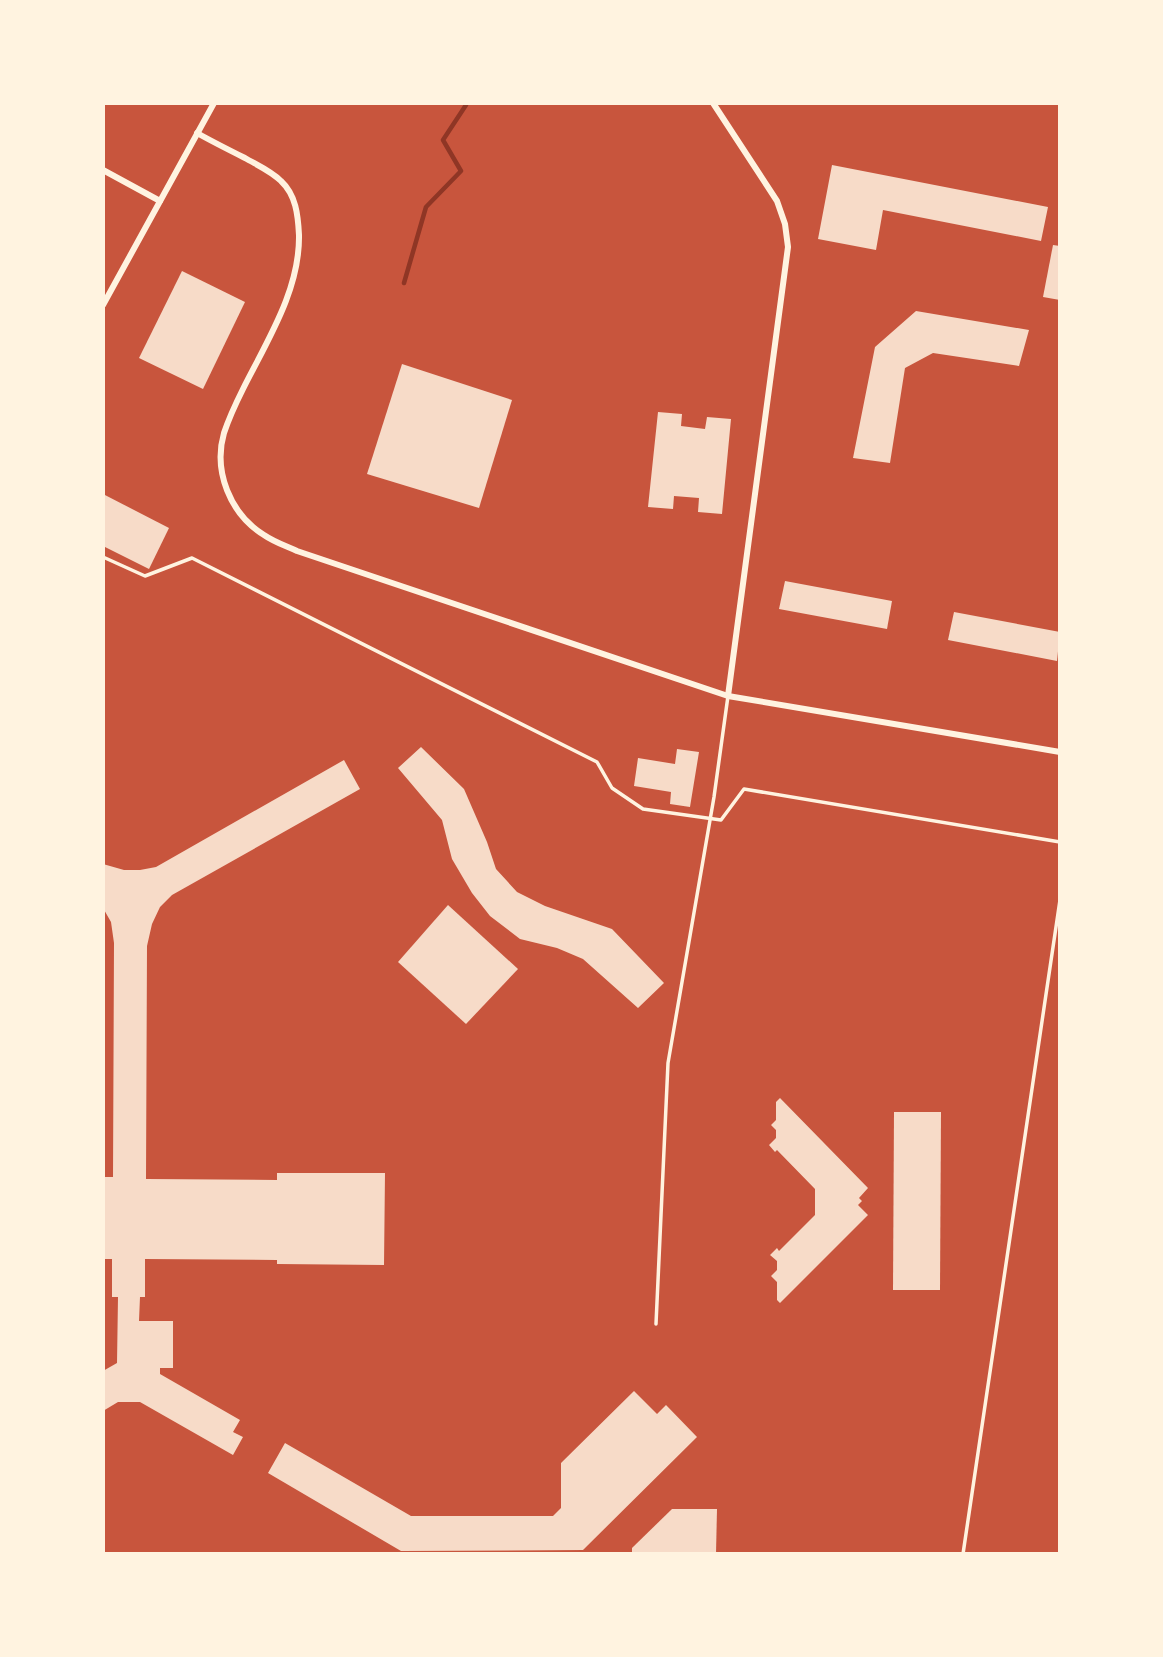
<svg xmlns="http://www.w3.org/2000/svg" width="1163" height="1657" font-family="'Roboto Condensed',sans-serif">
	<style>
		.lines { fill: none; stroke-linecap: round; stroke-linejoin: round }
		.stream { stroke: #8f3625; stroke-width: 4.5 }
		.building { fill: #f7dbc8 }
		.service { stroke: #fff3e0; stroke-width: 3.5 }
		.minor { stroke: #fff3e0; stroke-width: 6 }
	</style>
	<rect width="100%" height="100%" fill="#c8553d"/>
	<g class="lines">
		<polyline class="stream" points="404,283 426,207 461,171 443,140 466,105"/>
	</g>
	<g class="building">
		<polygon points="832,165 1048,207 1041,241 883,210 876,250 818,239"/>
		<polygon points="1053,245 1060,246 1060,300 1043,297"/>
		<polygon points="182,271 245,302 203,389 139,358"/>
		<polygon points="916,311 1029,330 1019,366 933,353 905,368 890,463 853,458 875,347"/>
		<polygon points="402,364 512,400 479,508 367,474"/>
		<polygon points="658,412 682,414 681,426 705,429 707,417 731,419 722,514 698,512 699,498 674,496 673,509 648,507"/>
		<polygon points="103,494 169,528 149,569 103,546"/>
		<polygon points="785,581 892,601 887,629 779,609"/>
		<polygon points="954,612 1060,632 1057,661 948,640"/>
		<polygon points="421,747 464,789 487,842 496,869 517,892 545,906 612,929 664,983 638,1008 583,959 557,948 520,939 490,916 472,893 452,859 442,820 398,768"/>
		<polygon points="677,749 699,752 690,807 670,804 671,792 634,786 638,758 675,764"/>
		<polygon points="344,760 360,789 172,895 160,907 152,924 147,946 146,1179 277,1180 277,1173 385,1173 384,1265 277,1264 277,1260 145,1259 145,1297 140,1297 139,1321 173,1321 173,1368 160,1368 160,1374 240,1420 233,1432 243,1437 233,1455 140,1402 118,1402 103,1411 103,1371 117,1363 118,1297 112,1297 112,1259 103,1259 103,1177 113,1177 114,943 111,922 103,908 103,864 124,870 140,870 156,867"/>
		<polygon points="448,905 518,969 466,1024 398,962"/>
		<polygon points="780,1098 868,1188 859,1198 862,1201 858,1205 868,1215 780,1303 777,1300 777,1282 771,1276 777,1270 777,1261 770,1255 777,1248 779,1251 815,1215 815,1189 777,1150 775,1152 769,1145 776,1138 776,1130 771,1125 776,1120 776,1102"/>
		<polygon points="894,1112 941,1112 940,1290 893,1290"/>
		<polygon points="634,1391 657,1414 666,1405 697,1437 583,1550 401,1551 268,1473 285,1443 411,1516 553,1516 561,1508 561,1463"/>
		<polygon points="672,1509 717,1509 716,1554 632,1554 632,1548"/>
	</g>
	<g class="lines">
		<g class="service">
			<polyline points="103,557 145,576 192,558 597,762 612,788 643,809 721,820 744,789 1060,842"/>
			<polyline points="656,1324 668,1063 714,797 728,696"/>
			<polyline points="963,1554 1060,900"/>
		</g>
		<g class="minor">
			<polyline points="713,103 777,201 785,224 788,247 728,696"/>
			<path d="M197,133C213,142 229,150 245,158C257,165 271,171 281,181C296,195 298,215 299,235C300,290 267,341 243,389C236,403 229,418 224,433C213,471 230,514 264,535C274,542 286,546 297,551L728,696L1060,752"/>
			<polyline points="103,170 160,201"/>
			<polyline points="103,305 214,103"/>
		</g>
	</g>
	<rect width="1163" height="1657" fill="none" stroke="#fff3e0" stroke-width="210"/>
</svg>
